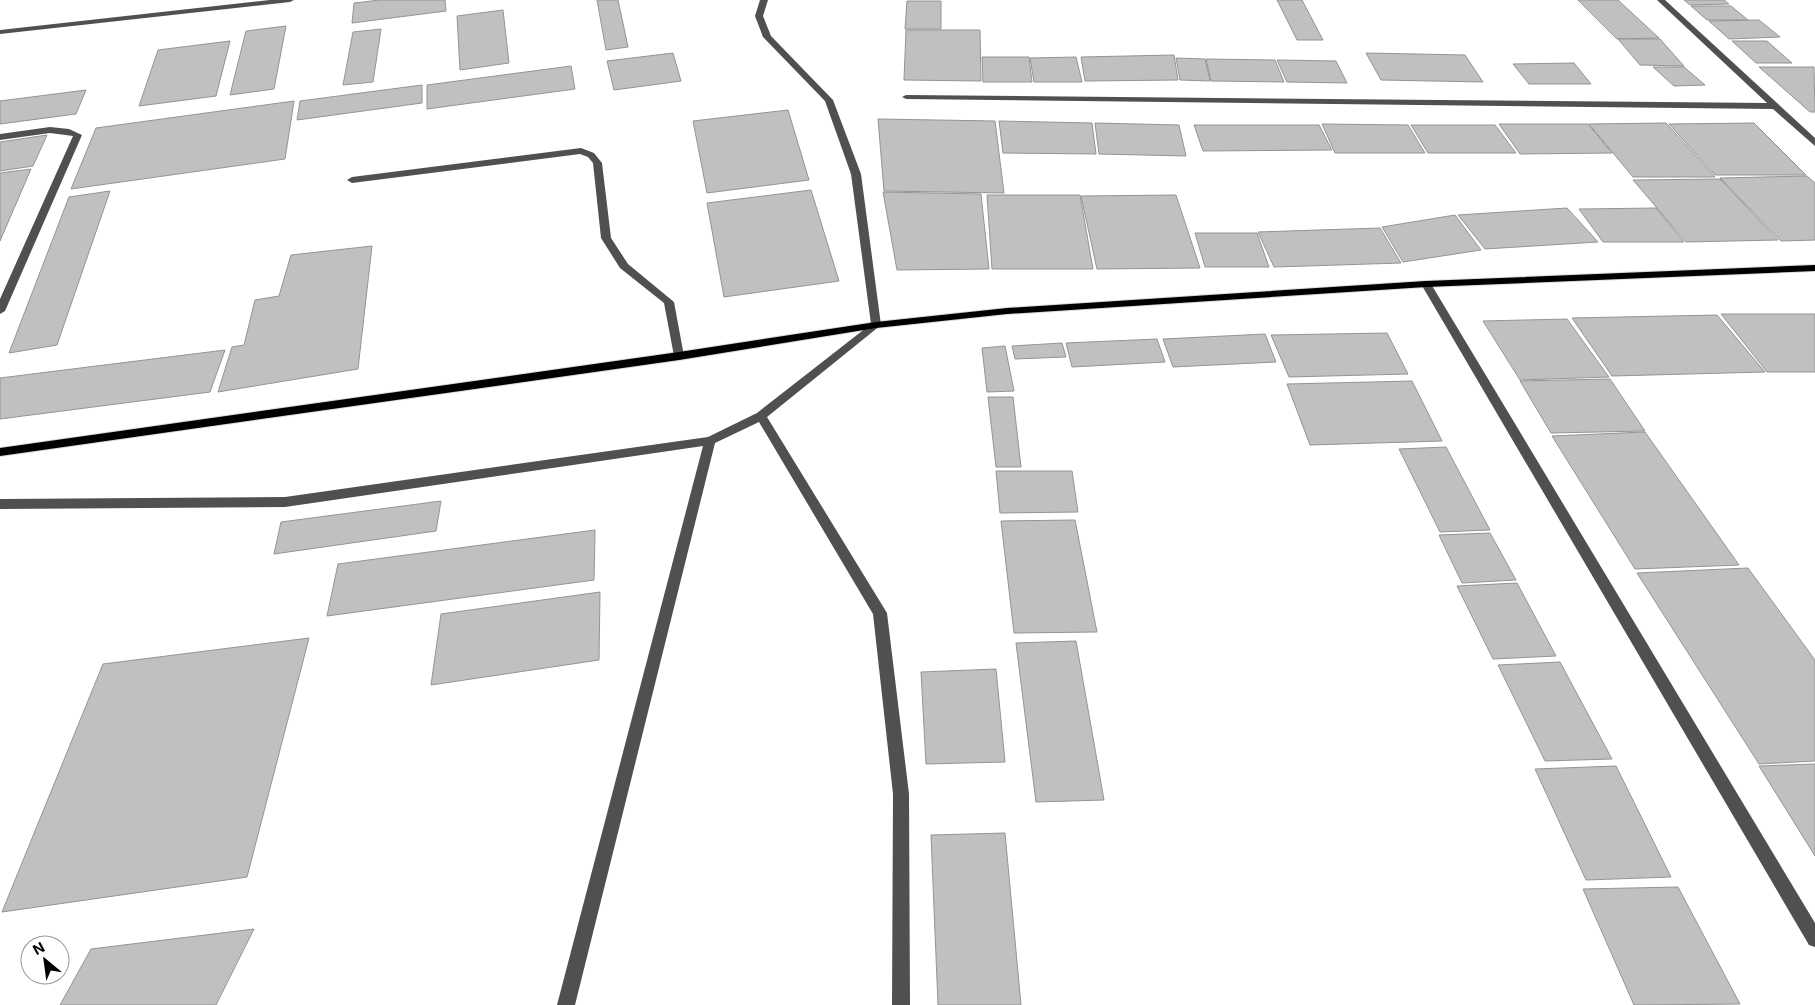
<svg xmlns="http://www.w3.org/2000/svg" width="1815" height="1005" font-family="Inter,sans-serif">
	<style>
		.building { fill: #c0c0c0; stroke: #949494 }
		.lines { fill: none; stroke-linecap: round; stroke-linejoin: round }
		.major-casing { stroke: #dbdbdb; stroke-width: 2 }
		.minor { fill: #505050; fill-rule: evenodd }
		.major { fill: #000; fill-rule: evenodd }
	</style>
	<rect width="100%" height="100%" fill="#fff"/>
	<g class="building">
		<polygon points="380,0 445,0 446,11 352,23 354,3"/>
		<polygon points="597,0 618,0 628,47 606,50"/>
		<polygon points="1277,0 1302,0 1323,40 1297,40"/>
		<polygon points="1578,0 1618,0 1659,38 1617,39"/>
		<polygon points="1684,0 1724,0 1729,4 1690,5"/>
		<polygon points="907,1 941,1 941,29 905,29"/>
		<polygon points="1691,6 1731,6 1748,20 1707,20"/>
		<polygon points="503,10 509,63 460,70 457,16"/>
		<polygon points="1759,20 1780,37 1729,39 1709,21"/>
		<polygon points="286,26 274,89 230,95 246,31"/>
		<polygon points="381,29 373,82 343,85 353,32"/>
		<polygon points="906,30 980,30 981,81 904,80"/>
		<polygon points="1618,39 1660,39 1684,66 1640,65"/>
		<polygon points="230,41 216,96 139,106 158,50"/>
		<polygon points="1732,41 1767,41 1792,63 1756,63"/>
		<polygon points="673,53 681,81 614,90 607,61"/>
		<polygon points="1366,53 1465,55 1483,82 1381,80"/>
		<polygon points="1174,55 1178,80 1085,81 1081,57"/>
		<polygon points="982,57 1029,57 1032,82 983,82"/>
		<polygon points="1076,57 1082,82 1034,82 1030,58"/>
		<polygon points="1176,58 1205,59 1210,81 1180,80"/>
		<polygon points="1206,59 1275,60 1284,82 1211,81"/>
		<polygon points="1277,60 1336,61 1347,83 1287,82"/>
		<polygon points="1574,63 1591,84 1529,84 1513,64"/>
		<polygon points="571,66 575,89 427,109 427,85"/>
		<polygon points="1653,67 1684,67 1705,85 1674,86"/>
		<polygon points="1759,67 1814,67 1815,112 1810,112"/>
		<polygon points="422,85 422,103 297,120 300,101"/>
		<polygon points="86,90 76,114 0,124 0,101"/>
		<polygon points="294,101 285,159 71,189 96,128"/>
		<polygon points="788,110 809,180 707,193 693,121"/>
		<polygon points="878,119 995,121 1004,193 884,191"/>
		<polygon points="999,121 1092,123 1096,154 1003,153"/>
		<polygon points="1095,123 1179,125 1186,156 1099,154"/>
		<polygon points="1666,123 1715,177 1633,177 1589,124"/>
		<polygon points="1754,123 1806,175 1715,175 1669,124"/>
		<polygon points="1322,124 1408,125 1425,153 1335,153"/>
		<polygon points="1499,124 1588,124 1612,153 1520,154"/>
		<polygon points="1194,125 1319,125 1332,150 1203,151"/>
		<polygon points="1411,125 1495,125 1516,153 1428,153"/>
		<polygon points="47,135 33,166 0,171 0,142"/>
		<polygon points="31,169 0,241 0,173"/>
		<polygon points="1807,176 1815,183 1815,240 1781,241 1720,178"/>
		<polygon points="1720,179 1778,240 1686,242 1633,180"/>
		<polygon points="811,190 839,281 724,297 707,203"/>
		<polygon points="110,191 57,345 9,353 69,197"/>
		<polygon points="883,192 981,194 989,269 897,270"/>
		<polygon points="987,195 1080,195 1093,269 992,269"/>
		<polygon points="1176,195 1200,268 1097,269 1081,196"/>
		<polygon points="1567,208 1598,242 1485,249 1458,215"/>
		<polygon points="1656,208 1684,242 1603,242 1579,209"/>
		<polygon points="1455,215 1481,250 1403,262 1382,227"/>
		<polygon points="1380,228 1401,263 1274,267 1258,232"/>
		<polygon points="1195,233 1257,233 1269,267 1205,267"/>
		<polygon points="372,246 358,369 218,392 232,347 244,345 255,300 279,296 291,255"/>
		<polygon points="1721,314 1815,314 1815,372 1767,372"/>
		<polygon points="1717,315 1765,372 1612,376 1572,318"/>
		<polygon points="1567,319 1609,377 1520,380 1483,321"/>
		<polygon points="1387,333 1408,374 1289,377 1271,335"/>
		<polygon points="1265,334 1276,362 1173,367 1163,339"/>
		<polygon points="1157,339 1165,362 1072,367 1066,343"/>
		<polygon points="1062,343 1066,357 1015,359 1012,346"/>
		<polygon points="1005,346 1014,391 987,392 982,348"/>
		<polygon points="225,350 210,392 0,419 0,378"/>
		<polygon points="1610,379 1645,431 1551,433 1520,381"/>
		<polygon points="1412,381 1442,441 1310,445 1287,384"/>
		<polygon points="988,397 1013,397 1021,467 996,467"/>
		<polygon points="1645,432 1739,565 1635,569 1552,436"/>
		<polygon points="1446,447 1490,530 1440,532 1399,449"/>
		<polygon points="996,471 1072,471 1078,512 1000,513"/>
		<polygon points="441,501 436,531 274,554 281,522"/>
		<polygon points="1075,520 1097,632 1014,633 1001,521"/>
		<polygon points="595,530 594,580 327,616 338,564"/>
		<polygon points="1490,533 1516,580 1462,583 1439,535"/>
		<polygon points="1748,568 1815,660 1815,761 1759,764 1637,573"/>
		<polygon points="1517,583 1556,656 1493,659 1457,586"/>
		<polygon points="600,592 599,660 431,685 441,614"/>
		<polygon points="309,638 247,877 2,912 103,664"/>
		<polygon points="1076,641 1104,800 1036,802 1016,643"/>
		<polygon points="1560,662 1612,759 1545,761 1498,665"/>
		<polygon points="996,669 1005,762 926,764 921,672"/>
		<polygon points="1815,764 1815,856 1759,766"/>
		<polygon points="1616,766 1671,877 1586,880 1535,769"/>
		<polygon points="1005,833 1021,1005 938,1005 931,835"/>
		<polygon points="1678,887 1740,1004 1634,1005 1583,889"/>
		<polygon points="254,929 216,1005 60,1005 91,949"/>
	</g>
	<g class="lines">
		<g class="major-casing">
			<polygon id="major" points="1815,265 1815,271 1426,287 1007,314 876,328 679,360 0,456 0,448 679,352 876,322 1007,308 1426,281"/>
		</g>
		<g class="minor">
			<polygon points="270,0 294,0 290,2 0,34 0,30"/>
			<polygon points="760,0 768,0 763,16 771,36 833,100 861,174 881,325 767,417 887,613 909,794 910,1005 892,1005 893,794 873,614 759,422 715,443 575,1005 557,1005 703,446 285,507 0,509 0,499 285,497 708,437 757,413 871,324 851,174 825,101 763,37 755,16"/>
			<polygon points="1657,0 1665,0 1815,138 1815,146 1773,109 906,99 902,97 906,95 1767,103"/>
			<polygon points="50,127 69,129 82,135 5,311 0,314 0,299 73,136 50,133 0,140 0,134"/>
			<polygon points="581,148 594,153 602,163 611,238 628,264 674,302 684,356 683,359 679,360 674,356 664,303 620,268 601,238 593,163 588,157 580,154 352,183 347,180 352,177"/>
			<polygon points="1426,281 1431,284 1815,923 1815,947 1809,945 1421,284"/>
		</g>
		<use href="#major" class="major"/>
	</g>
	<g transform="translate(45 960) rotate(331)"><circle r="24" fill="#ffffff" stroke="#999999"/>
	<path d="M0-4L9 19L0 12L-9 19Z" fill="#000000"/>
	<text y="-8" font-size="14" font-weight="bold" text-anchor="middle" fill="#000000">N</text>
	</g>
</svg>
